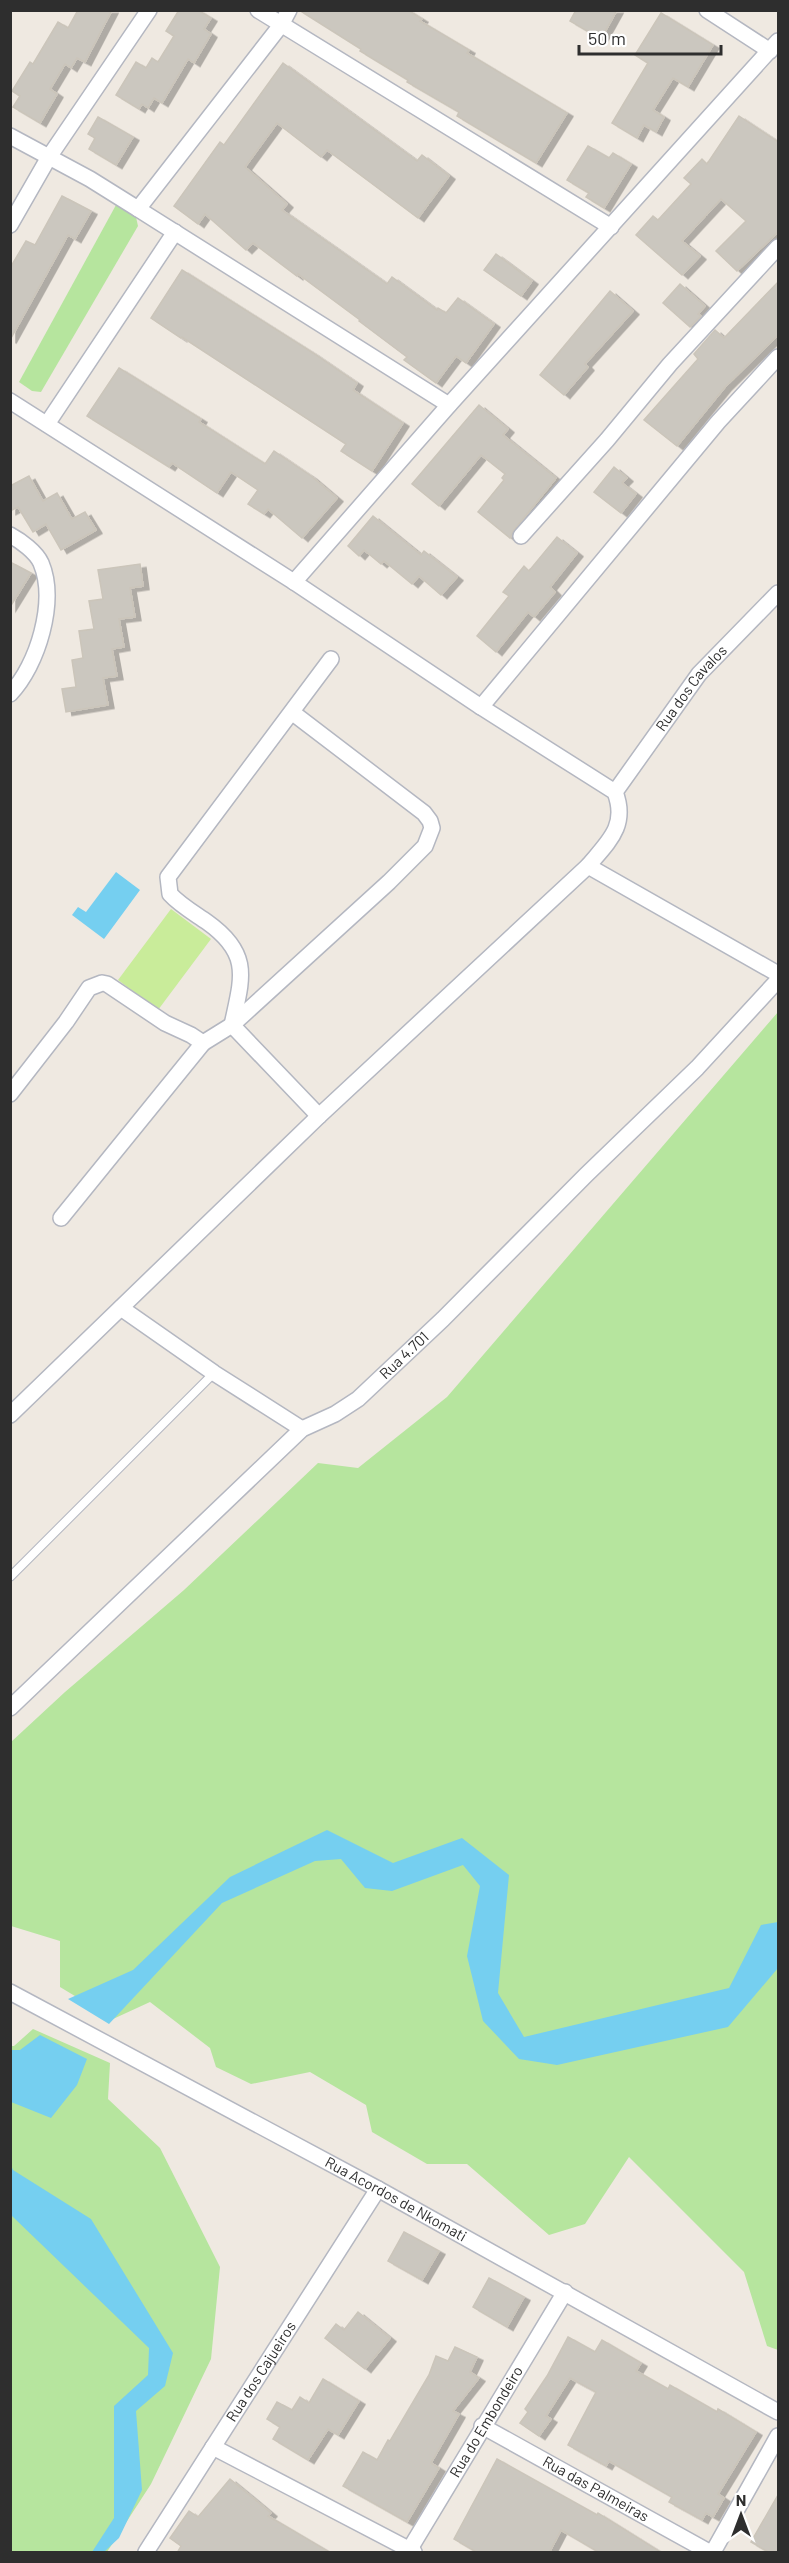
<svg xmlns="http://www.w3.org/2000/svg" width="789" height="2563" font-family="Barlow,sans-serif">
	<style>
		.green { fill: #b6e59e }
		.pitch { fill: #c9ec9a }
		.water { fill: #75cff0 }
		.building { fill: #cbc7bf; stroke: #cbc5ba; stroke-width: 1.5; filter: url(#shadow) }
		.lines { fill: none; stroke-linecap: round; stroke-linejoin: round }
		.lane-casing { stroke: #b4b7c1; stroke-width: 10 }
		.street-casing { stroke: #b4b7c1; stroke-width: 18 }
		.lane { stroke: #fff; stroke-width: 8 }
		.street { stroke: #fff; stroke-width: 15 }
		.labels { text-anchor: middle; stroke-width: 4.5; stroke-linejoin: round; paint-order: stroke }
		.street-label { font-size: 15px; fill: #2e2e2e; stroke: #fff }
	</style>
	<defs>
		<filter id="shadow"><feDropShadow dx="6" dy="3.5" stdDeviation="0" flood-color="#0004"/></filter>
	</defs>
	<rect width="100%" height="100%" fill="#efe9e1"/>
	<g class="green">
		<polygon points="116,205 136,217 138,226 41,392 32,391 19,382"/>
		<polygon points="778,1012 778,2350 767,2346 744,2272 629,2157 585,2224 549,2235 467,2164 427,2164 372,2132 366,2105 310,2072 251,2084 216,2067 210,2048 150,2002 113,2019 60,1987 60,1941 11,1926 11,1742 65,1692 184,1590 318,1463 358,1468 447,1397"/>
		<polygon points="33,2029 110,2063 108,2099 160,2148 220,2267 211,2359 151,2484 107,2552 11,2552 10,2046 14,2046"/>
	</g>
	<polygon class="pitch" points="171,909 211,939 158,1010 118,980"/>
	<g class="water">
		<polygon points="116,872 140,890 104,939 72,915 78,907 86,912"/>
		<polygon points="327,1830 393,1863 462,1838 509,1875 498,1993 524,2037 729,1988 761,1925 778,1922 778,1968 728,2027 557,2065 519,2059 483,2021 467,1956 480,1886 463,1865 392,1891 365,1888 341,1859 315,1861 222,1903 109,2024 68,1999 133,1970 230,1877"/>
		<polygon points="40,2035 87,2059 77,2085 51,2118 11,2102 11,2050 20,2050"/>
		<polygon points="11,2165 13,2170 91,2219 173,2353 165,2386 136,2411 142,2490 119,2538 104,2552 92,2552 114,2518 114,2406 148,2375 149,2348 12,2216"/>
	</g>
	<g class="building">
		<polygon points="78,10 112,10 85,62 77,58 71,68 65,64 50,89 57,94 40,123 13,107 20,96 12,91 30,62 33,64 58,22 68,28"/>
		<polygon points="179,10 198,10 211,18 204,29 211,34 194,63 188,59 162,103 154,98 148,108 142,104 139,109 116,95 136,62 146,68 152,58 158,62 174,36 166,31"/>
		<polygon points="299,10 408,10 422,19 420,21 469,50 467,53 567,113 536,163 457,116 459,112 407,82 408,80 360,51 361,49"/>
		<polygon points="576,10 617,10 601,39 570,21"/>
		<polygon points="661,13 713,45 688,87 673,78 653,110 664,117 656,132 644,125 637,138 612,123 648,63 635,55"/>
		<polygon points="283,63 417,161 422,155 449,176 418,218 327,150 321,157 277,123 245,167 287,204 282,210 387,284 392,277 437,310 438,308 446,313 458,298 494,324 466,363 456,356 436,383 404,360 407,357 359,321 360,320 298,274 297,276 253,243 246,250 205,214 198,224 174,206 220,142 224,145"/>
		<polygon points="739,116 778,142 778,232 737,271 716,251 746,221 721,199 682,241 700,256 682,275 636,235 653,216 658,220 691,184 684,178 702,159 707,164"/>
		<polygon points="98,117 133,137 116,165 89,149 95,138 88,134"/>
		<polygon points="588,146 609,158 613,153 631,164 604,208 586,197 589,193 567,180"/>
		<polygon points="62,196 91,211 75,239 68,235 10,340 10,268 26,241 35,245"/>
		<polygon points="496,254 532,281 521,296 484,270"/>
		<polygon points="182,270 313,353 357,383 353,390 403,423 372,471 341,451 346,444 182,337 181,338 151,318"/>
		<polygon points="778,282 778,335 725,387 677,446 644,420 698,359 694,354 715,330 724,338"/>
		<polygon points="680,284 705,306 698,314 701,316 690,327 663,303"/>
		<polygon points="610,291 633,311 585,364 588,367 564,395 540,375"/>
		<polygon points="119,368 201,419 199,422 265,464 274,451 311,476 337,498 302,538 268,509 264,514 248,504 258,490 231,472 217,493 172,463 169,467 87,416"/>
		<polygon points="479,405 508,429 503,435 556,478 514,530 510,538 478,512 504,480 502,478 505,474 481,455 439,506 412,484"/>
		<polygon points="614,467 627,478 622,483 636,494 621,513 594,492"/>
		<polygon points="29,476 43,501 57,493 72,519 85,512 96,530 61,550 46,524 33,532 18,507 10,511 10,486"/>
		<polygon points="373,516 421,555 424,551 457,577 441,595 419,576 412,584 384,561 381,564 364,550 359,556 348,546"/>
		<polygon points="557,537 577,553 550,587 555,592 534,617 528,612 496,652 477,636 509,596 503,592 524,566 529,571"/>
		<polygon points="10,562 31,573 10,607"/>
		<polygon points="140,564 143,586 130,588 135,617 119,619 124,647 112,649 117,676 103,678 108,705 66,712 62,689 76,687 72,660 83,658 79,631 94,629 89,601 103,599 98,570"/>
		<polygon points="404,2232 439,2251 422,2280 388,2261"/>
		<polygon points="489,2278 524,2297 507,2327 473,2307"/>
		<polygon points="358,2312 390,2338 365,2369 325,2338 336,2324 344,2330"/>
		<polygon points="568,2337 595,2352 602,2340 641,2363 636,2371 668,2389 670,2385 717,2412 718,2409 756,2432 718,2494 724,2498 713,2517 706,2513 702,2520 669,2502 672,2497 609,2461 606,2466 568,2445 596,2392 570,2378 546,2416 551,2419 539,2436 520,2423 528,2412 525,2409 547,2376"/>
		<polygon points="455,2347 477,2357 470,2372 479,2378 453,2411 459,2414 431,2463 439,2468 407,2522 343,2486 363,2452 377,2460 388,2440 390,2441 429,2375 436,2356 448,2361"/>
		<polygon points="323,2379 359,2401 338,2435 328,2429 308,2460 273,2439 280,2427 267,2419 277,2402 292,2410 300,2397 309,2403"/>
		<polygon points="497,2459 597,2515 598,2513 662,2553 600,2553 561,2530 549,2553 478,2553 454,2539"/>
		<polygon points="230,2479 271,2513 268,2516 331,2553 177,2553 181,2546 170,2538 189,2511 198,2517"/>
		<polygon points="778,2495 778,2553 770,2553 751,2542"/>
	</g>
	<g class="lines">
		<g class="lane-casing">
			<polyline id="lane" points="10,1577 214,1373"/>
		</g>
		<g class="street-casing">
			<g id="street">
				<polyline points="258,10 611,227"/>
				<polyline points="707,10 770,51"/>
				<polyline points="10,136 90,179 138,209 281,25 289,10"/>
				<polyline points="138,209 449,405"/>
				<polyline points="10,225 49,157 149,10"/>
				<path d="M10,401L294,582L481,707L615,792C628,826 608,842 588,866L319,1116L10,1415"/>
				<polyline points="47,424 175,232"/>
				<path d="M10,535C21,541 36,552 41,563C57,601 38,665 10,694"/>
				<polyline points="521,536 607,440 670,364 778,247"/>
				<polyline points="294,582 449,405 778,41"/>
				<polyline points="481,707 718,422 778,357"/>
				<path id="s1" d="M615,792L699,674L778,593"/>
				<polyline points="588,866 778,974"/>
				<path d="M232,1025C242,978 252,954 207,922C194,913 180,905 170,894L168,877L331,659"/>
				<polyline points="232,1025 319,1116"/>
				<polyline points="10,1094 66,1022 89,988 102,983 107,984 165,1023 191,1035 203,1043 232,1025 389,882 425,846 432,828 430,821 424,813 293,713"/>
				<polyline points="61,1218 203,1043"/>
				<polyline points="121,1308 214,1373 302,1429"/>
				<path id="s2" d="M10,1708L302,1429L335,1414L358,1399L443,1319L586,1175L697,1068L778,980"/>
				<path id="s3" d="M10,1992L378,2189L778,2412"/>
				<path id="s4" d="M482,2426L709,2552"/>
				<polyline points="213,2447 414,2552"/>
				<path id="s5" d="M146,2552L378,2189"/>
				<path id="s6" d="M408,2552L565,2292"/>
				<polyline points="713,2552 778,2436"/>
			</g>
		</g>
		<use href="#lane" class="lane"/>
		<use href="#street" class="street"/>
	</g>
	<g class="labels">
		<g class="street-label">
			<text dy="5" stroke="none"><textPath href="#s1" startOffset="129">Rua dos Cavalos</textPath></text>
			<text dy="5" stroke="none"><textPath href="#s2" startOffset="531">Rua 4.701</textPath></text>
			<text dy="5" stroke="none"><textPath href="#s3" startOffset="438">Rua Acordos de Nkomati</textPath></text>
			<text dy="5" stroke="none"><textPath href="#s5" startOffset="214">Rua dos Cajueiros</textPath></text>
			<text dy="5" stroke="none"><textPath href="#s6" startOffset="152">Rua do Embondeiro</textPath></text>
			<text dy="5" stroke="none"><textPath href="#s4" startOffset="130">Rua das Palmeiras</textPath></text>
		</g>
	</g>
	<rect width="789" height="2563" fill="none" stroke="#2e2e2e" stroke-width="24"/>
	<g transform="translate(741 2515)" stroke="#ffffff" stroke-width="4.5" paint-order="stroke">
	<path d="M0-4.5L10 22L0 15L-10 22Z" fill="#2e2e2e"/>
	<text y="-9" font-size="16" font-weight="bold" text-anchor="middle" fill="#2e2e2e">N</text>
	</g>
	<path d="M579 45v9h142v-9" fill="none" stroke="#2e2e2e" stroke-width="3"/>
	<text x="588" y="45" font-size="18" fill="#2e2e2e" stroke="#ffffff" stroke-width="4.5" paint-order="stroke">50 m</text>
</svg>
